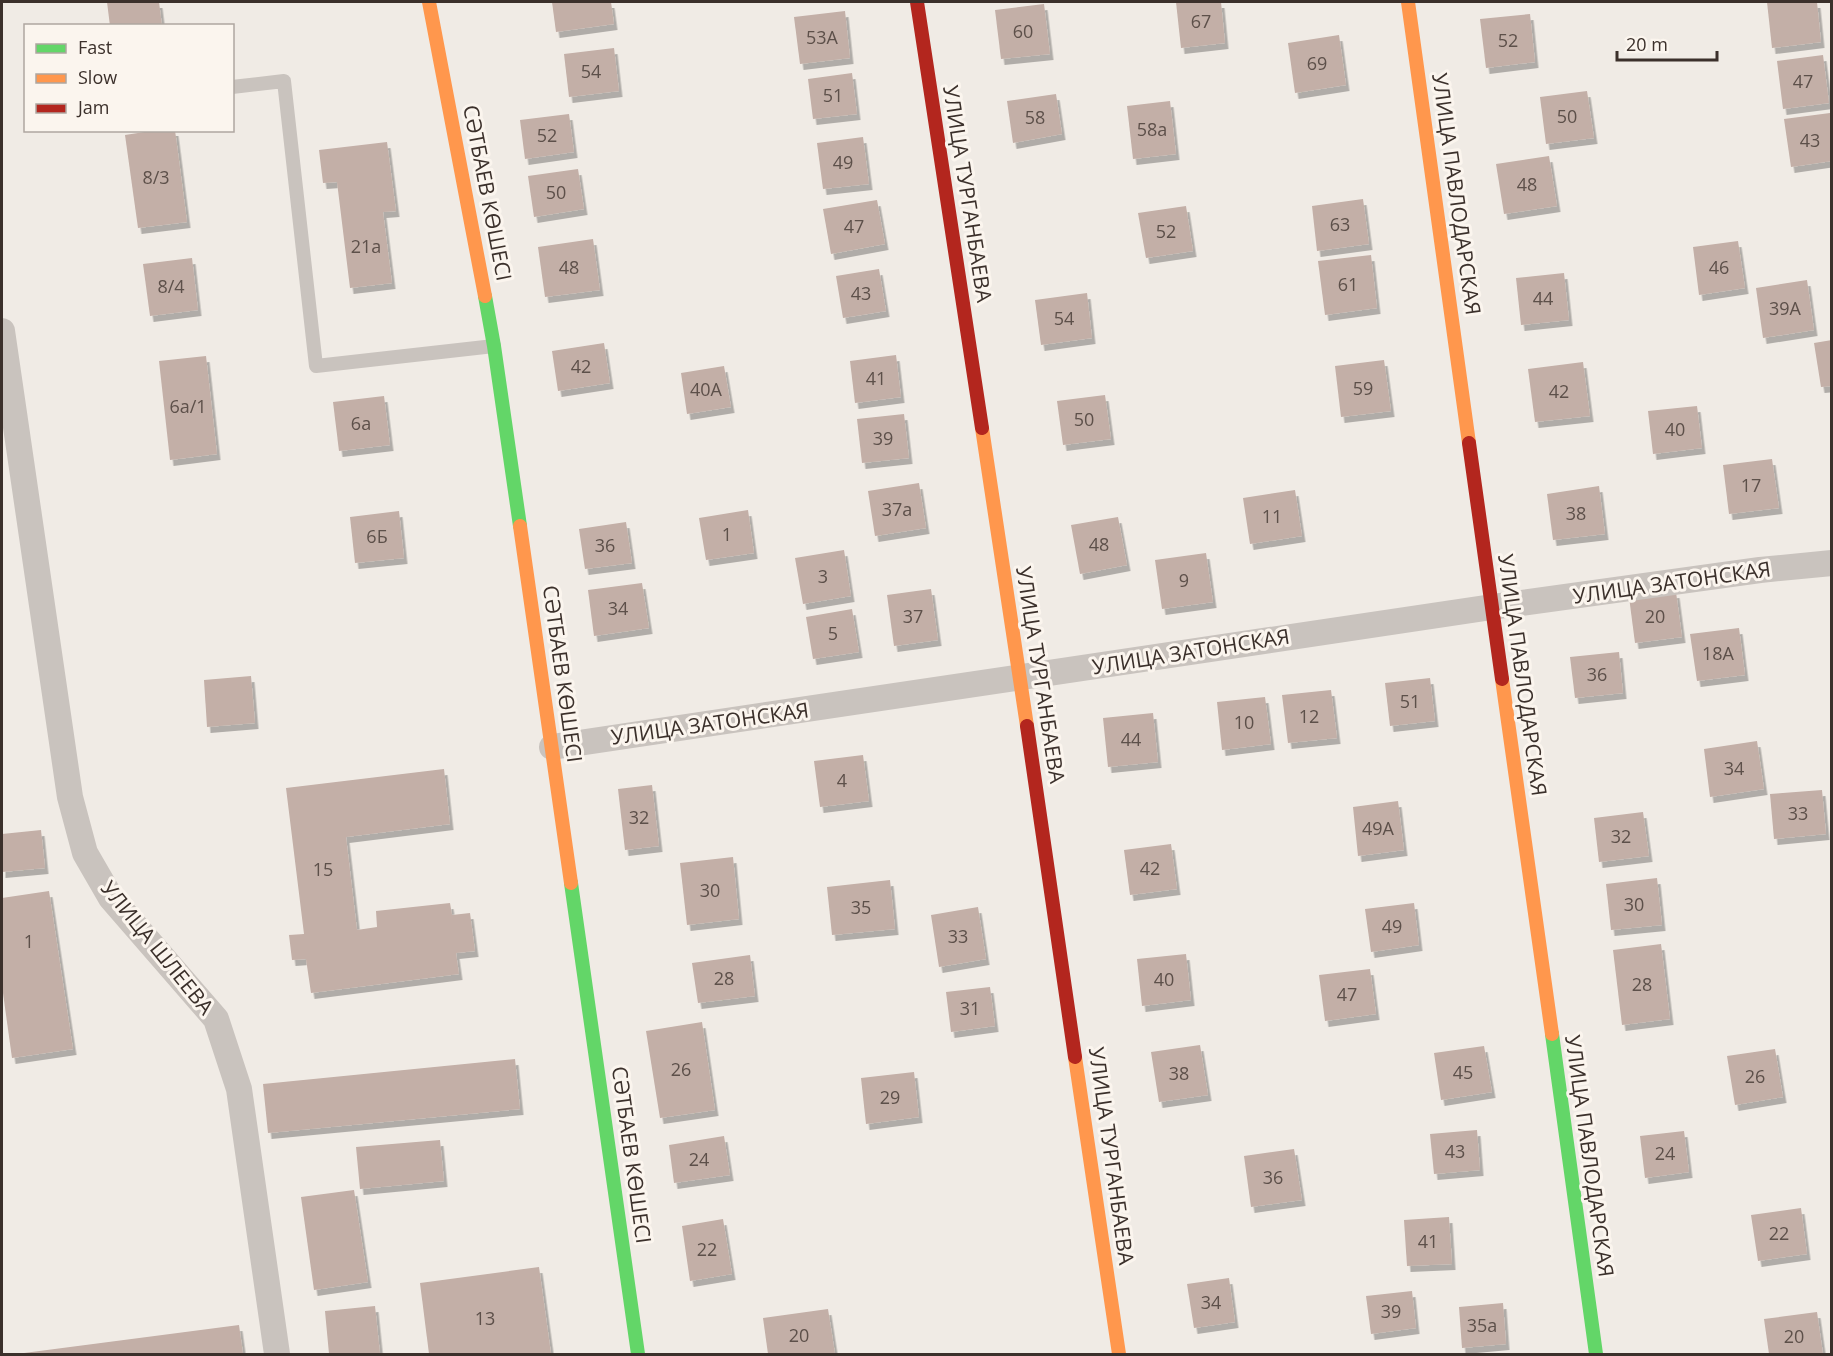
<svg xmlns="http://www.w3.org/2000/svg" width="1833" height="1356" font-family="'Open Sans',sans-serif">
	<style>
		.building { fill: #c3afa7; filter: url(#shadow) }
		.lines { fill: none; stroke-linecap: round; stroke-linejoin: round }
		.lane { stroke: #c9c3be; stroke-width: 14 }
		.street { stroke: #c9c3be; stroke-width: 26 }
		.fast { stroke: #63d668; stroke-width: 14 }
		.slow { stroke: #ff974d; stroke-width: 14 }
		.jam { stroke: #b3261e; stroke-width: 14 }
		.labels { text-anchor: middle; stroke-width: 6; stroke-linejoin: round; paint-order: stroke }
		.number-label { font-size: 18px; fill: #5d504a }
		.street-label { font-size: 21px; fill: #3b302b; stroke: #fbf5ee }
	</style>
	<defs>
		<filter id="shadow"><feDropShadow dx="3.5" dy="6" stdDeviation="0" flood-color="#0004"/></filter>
	</defs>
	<rect width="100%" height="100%" fill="#f0ebe5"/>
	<g class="building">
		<polygon points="107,2 159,2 162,26 110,26"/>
		<polygon points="552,2 611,2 614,24 556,32"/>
		<polygon points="1176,2 1221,2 1225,43 1181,48"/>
		<polygon points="1767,2 1817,2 1821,42 1772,48"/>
		<polygon points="1044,4 1050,54 1001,59 995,10"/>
		<polygon points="845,11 850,58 800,64 794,17"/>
		<polygon points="1530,14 1535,62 1486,68 1480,19"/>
		<polygon points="1339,35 1346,85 1295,93 1288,43"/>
		<polygon points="614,48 619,91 569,97 564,54"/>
		<polygon points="1823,55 1829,103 1783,109 1777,61"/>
		<polygon points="852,73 857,114 813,119 808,79"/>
		<polygon points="1587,91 1594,138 1546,144 1540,97"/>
		<polygon points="1056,94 1062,134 1013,143 1007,101"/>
		<polygon points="1170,101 1176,154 1133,159 1127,106"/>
		<polygon points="1830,113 1832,161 1791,167 1784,119"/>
		<polygon points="569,114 574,152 525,159 520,120"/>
		<polygon points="157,130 175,130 187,222 138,228 125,135"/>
		<polygon points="863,137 869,184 823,189 817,143"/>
		<polygon points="387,142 396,211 383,212 392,283 350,288 337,182 323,183 319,150"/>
		<polygon points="1549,156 1557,206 1504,214 1496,164"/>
		<polygon points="578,169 584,209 534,217 528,176"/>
		<polygon points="1363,199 1369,244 1317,251 1312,206"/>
		<polygon points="877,200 885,244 831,254 823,209"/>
		<polygon points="1186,206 1193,251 1146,258 1138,213"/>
		<polygon points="593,239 600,290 545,297 538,247"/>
		<polygon points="1738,241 1745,288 1699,295 1693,247"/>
		<polygon points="1371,255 1377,308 1325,315 1318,261"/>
		<polygon points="192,258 198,310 150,316 143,264"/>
		<polygon points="879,269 886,311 843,318 836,276"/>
		<polygon points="1564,273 1569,320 1521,325 1516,278"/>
		<polygon points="1807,280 1814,330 1763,338 1756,288"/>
		<polygon points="1087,293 1092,338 1041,345 1035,300"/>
		<polygon points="1832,340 1832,386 1821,387 1814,343"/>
		<polygon points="604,343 610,383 558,391 552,351"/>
		<polygon points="896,355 901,397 855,403 850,361"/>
		<polygon points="206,356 217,454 170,460 159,361"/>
		<polygon points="1384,360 1391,411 1341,417 1335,366"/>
		<polygon points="1583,362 1590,416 1535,422 1528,369"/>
		<polygon points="724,366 731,407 687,414 681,373"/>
		<polygon points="1105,395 1111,439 1063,445 1057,401"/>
		<polygon points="384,396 390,445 339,451 333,402"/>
		<polygon points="1697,406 1702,448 1653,454 1648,411"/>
		<polygon points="904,414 909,458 862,463 857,419"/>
		<polygon points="1772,459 1779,508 1729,514 1723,465"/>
		<polygon points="919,483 926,528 875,536 868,491"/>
		<polygon points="1599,486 1605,534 1553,540 1547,494"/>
		<polygon points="1295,490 1302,536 1250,544 1243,498"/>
		<polygon points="748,510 754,553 706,560 699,518"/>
		<polygon points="399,511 404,558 355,563 350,517"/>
		<polygon points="1118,517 1127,565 1080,574 1071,525"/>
		<polygon points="626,522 632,563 585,569 579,529"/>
		<polygon points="844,550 851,596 803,604 795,558"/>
		<polygon points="1206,553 1213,602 1162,609 1155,560"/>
		<polygon points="642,583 649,628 594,636 588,590"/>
		<polygon points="931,589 938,640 894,646 887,595"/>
		<polygon points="1676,592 1682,637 1635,643 1629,597"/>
		<polygon points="852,609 859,652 813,659 806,617"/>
		<polygon points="1739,628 1745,675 1697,681 1690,634"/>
		<polygon points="1619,652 1623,693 1575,698 1570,657"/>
		<polygon points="251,676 255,723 207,727 204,680"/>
		<polygon points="1430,678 1435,721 1390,726 1385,683"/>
		<polygon points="1331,690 1337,738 1288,743 1282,695"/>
		<polygon points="1265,697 1271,744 1222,750 1217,702"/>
		<polygon points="1153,713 1158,762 1108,767 1103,718"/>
		<polygon points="1757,741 1764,789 1710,797 1704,749"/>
		<polygon points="863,755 869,801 820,807 814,761"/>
		<polygon points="444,769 450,824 346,837 357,930 377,927 376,911 450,903 452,915 470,913 475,951 456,953 459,974 311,993 306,959 292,960 289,935 304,934 286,788"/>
		<polygon points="652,785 659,846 625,850 618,789"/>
		<polygon points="1822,790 1826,834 1774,839 1770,794"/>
		<polygon points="1398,801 1404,850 1358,856 1353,807"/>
		<polygon points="1643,812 1649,856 1599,862 1594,818"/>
		<polygon points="41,830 45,868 2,872 2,834"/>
		<polygon points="1171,844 1177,889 1130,895 1124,850"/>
		<polygon points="733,857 739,919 687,925 680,863"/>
		<polygon points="1657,878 1662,925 1611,930 1606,884"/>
		<polygon points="890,880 895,929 832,935 827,887"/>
		<polygon points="49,891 73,1049 12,1058 2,986 2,898"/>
		<polygon points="1414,903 1419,945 1371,952 1365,909"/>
		<polygon points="978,907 986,959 939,967 931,915"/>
		<polygon points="1661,944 1670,1019 1622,1025 1613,950"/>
		<polygon points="1186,954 1191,1000 1142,1006 1137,959"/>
		<polygon points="750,955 755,996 698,1003 692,963"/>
		<polygon points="1370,969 1376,1014 1325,1021 1319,975"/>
		<polygon points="990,987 995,1026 951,1032 946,992"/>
		<polygon points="702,1022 715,1110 660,1118 646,1031"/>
		<polygon points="1200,1045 1208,1095 1159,1102 1151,1052"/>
		<polygon points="1484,1046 1492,1092 1441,1100 1434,1053"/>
		<polygon points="1775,1049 1783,1097 1735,1105 1727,1056"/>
		<polygon points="515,1059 520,1109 268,1133 263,1084"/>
		<polygon points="914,1072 919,1117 866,1124 861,1078"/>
		<polygon points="1477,1130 1480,1170 1434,1174 1430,1134"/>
		<polygon points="1684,1131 1689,1172 1645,1178 1640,1136"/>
		<polygon points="724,1136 730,1175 674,1183 669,1145"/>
		<polygon points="440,1140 444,1181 360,1189 356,1147"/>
		<polygon points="1294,1149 1302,1200 1251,1207 1244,1156"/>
		<polygon points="354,1190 368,1282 314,1290 301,1197"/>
		<polygon points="1801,1208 1807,1254 1758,1261 1751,1215"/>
		<polygon points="1449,1217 1452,1264 1407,1266 1404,1220"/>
		<polygon points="723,1219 732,1274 690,1281 682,1226"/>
		<polygon points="539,1267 551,1354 429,1354 420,1283"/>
		<polygon points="1229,1278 1235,1322 1194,1328 1187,1284"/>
		<polygon points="1412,1291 1416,1328 1371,1334 1366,1296"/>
		<polygon points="1503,1303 1506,1344 1462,1348 1459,1307"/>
		<polygon points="375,1306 380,1354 329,1354 325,1311"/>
		<polygon points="828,1309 835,1354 768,1354 763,1318"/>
		<polygon points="1817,1312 1823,1354 1769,1354 1764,1319"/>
		<polygon points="239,1325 243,1354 24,1354 24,1353"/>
	</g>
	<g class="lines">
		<polyline class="lane" points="232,87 284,81 316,366 494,346"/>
		<g class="street">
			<polyline points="2,331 70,797 85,853 111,898 216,1019 239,1089 277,1354"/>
			<polyline points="552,747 1492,607 1760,570 1832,563"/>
		</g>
		<g class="fast">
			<polyline points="485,296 494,346 520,526"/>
			<polyline points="571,883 638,1354"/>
			<polyline points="1552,1034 1596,1354"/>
		</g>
		<g class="slow">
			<polyline points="429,2 485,296"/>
			<polyline points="1408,2 1469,443"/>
			<polyline points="982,428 1027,726"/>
			<polyline points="520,526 571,883"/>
			<polyline points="1502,679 1552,1034"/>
			<polyline points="1075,1057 1119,1354"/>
		</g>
		<g class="jam">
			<polyline points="917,2 982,428"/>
			<polyline points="1469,443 1502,679"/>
			<polyline points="1027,726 1075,1057"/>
		</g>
	</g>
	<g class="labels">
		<g class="number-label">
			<text x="1201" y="28">67</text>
			<text x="1023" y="38">60</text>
			<text x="822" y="44">53А</text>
			<text x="1508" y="47">52</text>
			<text x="1317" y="70">69</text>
			<text x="591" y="78">54</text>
			<text x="1803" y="88">47</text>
			<text x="833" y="102">51</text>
			<text x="1567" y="123">50</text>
			<text x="1035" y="124">58</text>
			<text x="1152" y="136">58а</text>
			<text x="547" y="142">52</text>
			<text x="1810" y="147">43</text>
			<text x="843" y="169">49</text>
			<text x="156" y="184">8/3</text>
			<text x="1527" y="191">48</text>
			<text x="556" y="199">50</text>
			<text x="1340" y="231">63</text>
			<text x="854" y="233">47</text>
			<text x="1166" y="238">52</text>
			<text x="366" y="253">21а</text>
			<text x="569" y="274">48</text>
			<text x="1719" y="274">46</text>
			<text x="1348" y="291">61</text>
			<text x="171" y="293">8/4</text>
			<text x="861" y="300">43</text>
			<text x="1543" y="305">44</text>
			<text x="1785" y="315">39А</text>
			<text x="1064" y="325">54</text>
			<text x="581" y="373">42</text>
			<text x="876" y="385">41</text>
			<text x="1363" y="395">59</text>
			<text x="706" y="396">40А</text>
			<text x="1559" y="398">42</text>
			<text x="188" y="413">6а/1</text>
			<text x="1084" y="426">50</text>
			<text x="361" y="430">6а</text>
			<text x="1675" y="436">40</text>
			<text x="883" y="445">39</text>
			<text x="1751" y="492">17</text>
			<text x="897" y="516">37а</text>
			<text x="1576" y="520">38</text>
			<text x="1272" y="523">11</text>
			<text x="727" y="541">1</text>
			<text x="377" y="543">6Б</text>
			<text x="1099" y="551">48</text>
			<text x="605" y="552">36</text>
			<text x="823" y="583">3</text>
			<text x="1184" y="587">9</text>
			<text x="618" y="615">34</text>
			<text x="913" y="623">37</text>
			<text x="1655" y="623">20</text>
			<text x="833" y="640">5</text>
			<text x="1718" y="660">18А</text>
			<text x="1597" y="681">36</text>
			<text x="1410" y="708">51</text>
			<text x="1309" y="723">12</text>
			<text x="1244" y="729">10</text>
			<text x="1131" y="746">44</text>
			<text x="1734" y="775">34</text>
			<text x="842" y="787">4</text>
			<text x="1798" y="820">33</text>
			<text x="639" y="824">32</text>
			<text x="1378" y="835">49А</text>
			<text x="1621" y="843">32</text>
			<text x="1150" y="875">42</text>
			<text x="323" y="876">15</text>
			<text x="710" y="897">30</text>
			<text x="1634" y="911">30</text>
			<text x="861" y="914">35</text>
			<text x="1392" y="933">49</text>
			<text x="958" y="943">33</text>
			<text x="29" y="948">1</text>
			<text x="724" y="985">28</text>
			<text x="1164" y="986">40</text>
			<text x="1642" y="991">28</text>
			<text x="1347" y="1001">47</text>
			<text x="970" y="1015">31</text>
			<text x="681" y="1076">26</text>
			<text x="1463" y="1079">45</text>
			<text x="1179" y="1080">38</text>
			<text x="1755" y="1083">26</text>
			<text x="890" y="1104">29</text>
			<text x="1455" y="1158">43</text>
			<text x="1665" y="1160">24</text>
			<text x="699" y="1166">24</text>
			<text x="1273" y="1184">36</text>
			<text x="1779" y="1240">22</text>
			<text x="1428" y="1248">41</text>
			<text x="707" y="1256">22</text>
			<text x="1211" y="1309">34</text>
			<text x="1391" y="1318">39</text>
			<text x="485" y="1325">13</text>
			<text x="1482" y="1332">35а</text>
			<text x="799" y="1342">20</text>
			<text x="1794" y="1343">20</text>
		</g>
		<g class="street-label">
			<text transform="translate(487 193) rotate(79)" y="7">СӘТБАЕВ КӨШЕСІ</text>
			<text transform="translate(967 194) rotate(81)" y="7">УЛИЦА ТУРГАНБАЕВА</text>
			<text transform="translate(1456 194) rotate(82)" y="7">УЛИЦА ПАВЛОДАРСКАЯ</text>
			<text transform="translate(1672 583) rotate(-8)" y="7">УЛИЦА ЗАТОНСКАЯ</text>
			<text transform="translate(1191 652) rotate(-9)" y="7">УЛИЦА ЗАТОНСКАЯ</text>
			<text transform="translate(562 674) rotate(82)" y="7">СӘТБАЕВ КӨШЕСІ</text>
			<text transform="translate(1040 675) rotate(81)" y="7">УЛИЦА ТУРГАНБАЕВА</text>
			<text transform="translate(1522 675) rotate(82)" y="7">УЛИЦА ПАВЛОДАРСКАЯ</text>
			<text transform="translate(710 724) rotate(-8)" y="7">УЛИЦА ЗАТОНСКАЯ</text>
			<text transform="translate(157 948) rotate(51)" y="7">УЛИЦА ШЛЕЕВА</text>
			<text transform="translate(631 1155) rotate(82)" y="7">СӘТБАЕВ КӨШЕСІ</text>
			<text transform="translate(1111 1156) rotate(82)" y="7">УЛИЦА ТУРГАНБАЕВА</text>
			<text transform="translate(1589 1156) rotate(82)" y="7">УЛИЦА ПАВЛОДАРСКАЯ</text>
		</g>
	</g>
	<rect width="1833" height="1356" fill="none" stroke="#3b302b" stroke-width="6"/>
	<rect x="24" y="24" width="210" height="108" fill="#fbf5ee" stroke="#aea6a0" stroke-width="1.5"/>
	<rect x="36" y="44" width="30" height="9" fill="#63d668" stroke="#aea6a0" stroke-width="1.5"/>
	<text x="78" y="54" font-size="18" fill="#3b302b">Fast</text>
	<rect x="36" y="74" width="30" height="9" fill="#ff974d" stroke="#aea6a0" stroke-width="1.5"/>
	<text x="78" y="84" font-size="18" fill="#3b302b">Slow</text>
	<rect x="36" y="104" width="30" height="9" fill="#b3261e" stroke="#aea6a0" stroke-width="1.5"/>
	<text x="78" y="114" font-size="18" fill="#3b302b">Jam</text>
	<path d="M1617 51v9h100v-9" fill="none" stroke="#3b302b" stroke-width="3"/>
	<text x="1626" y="51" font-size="18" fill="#3b302b" stroke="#fbf5ee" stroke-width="4.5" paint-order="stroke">20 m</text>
</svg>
